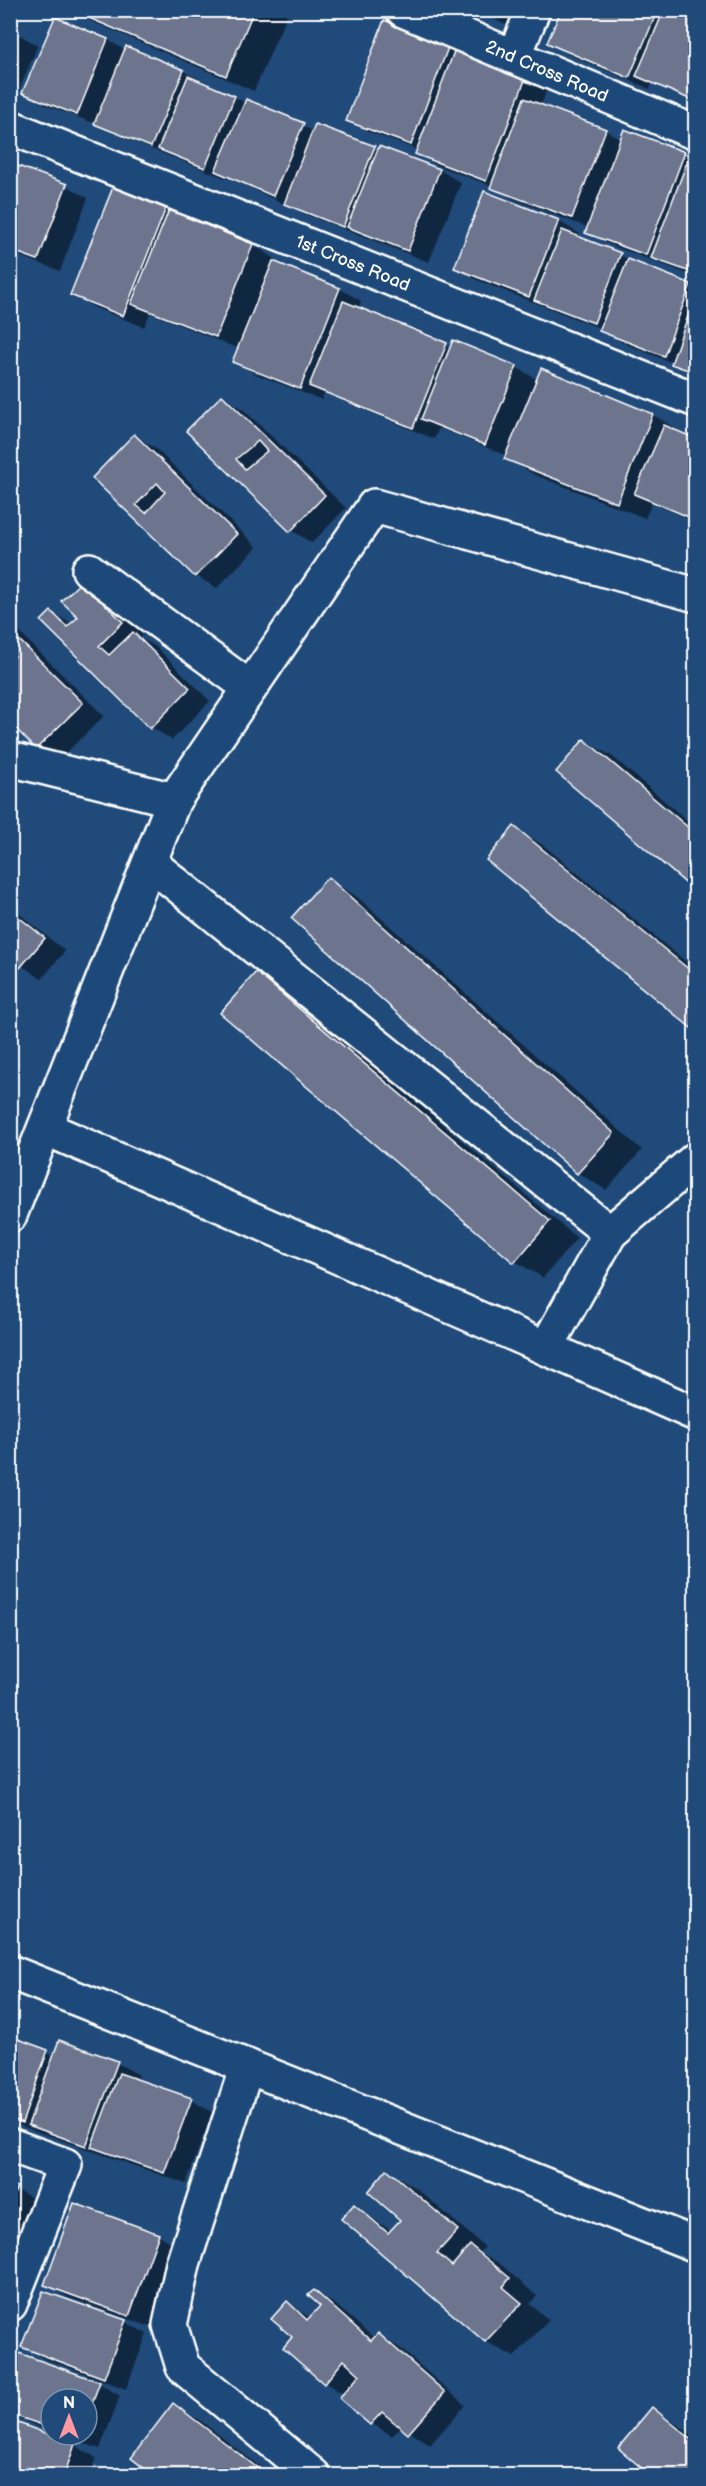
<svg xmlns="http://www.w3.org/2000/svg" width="706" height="2486" font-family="'Balsamiq Sans',sans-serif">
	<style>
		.shadow { fill: #0007 }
		.building { fill: #6d758e; stroke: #fff; stroke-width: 1.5; fill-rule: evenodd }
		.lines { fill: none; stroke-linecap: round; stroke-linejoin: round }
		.street-casing { stroke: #fff; stroke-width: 38 }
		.street { stroke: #1f4a7a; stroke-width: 33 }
		.labels { text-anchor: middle; stroke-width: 4.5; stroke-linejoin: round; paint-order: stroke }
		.street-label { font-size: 18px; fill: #fff; stroke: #1f4a7a }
	</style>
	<rect width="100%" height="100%" fill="#1f4a7a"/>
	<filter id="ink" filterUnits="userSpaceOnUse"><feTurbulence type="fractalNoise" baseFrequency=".0167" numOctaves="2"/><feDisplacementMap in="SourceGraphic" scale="12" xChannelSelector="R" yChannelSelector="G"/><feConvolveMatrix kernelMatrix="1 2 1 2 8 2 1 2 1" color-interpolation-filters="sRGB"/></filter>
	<g filter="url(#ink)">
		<g class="shadow">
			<polygon points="10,10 18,10 10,28"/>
			<polygon points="65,10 289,10 254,91"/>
			<polygon points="472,10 535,10 525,33"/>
			<polygon points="663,10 696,10 696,103 652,84 650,89 570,55 549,42 657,13 663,17 665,12"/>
			<polygon points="55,19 108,40 126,51 183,71 246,103 314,131 379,151 380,148 440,170 461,183 429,262 307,215 228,177 227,179 117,135 99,125 45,105 24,92"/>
			<polygon points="10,30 38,45 19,90 10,87"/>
			<polygon points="448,47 526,77 547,89 541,106 605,130 622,140 696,157 696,277 608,244 587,232 589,228 513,199 492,186 438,166 417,154 418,150 369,132 348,120"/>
			<polygon points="10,164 67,186 88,198 60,271 10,252"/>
			<polygon points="114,189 253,245 274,258 272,262 340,289 361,301 358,309 451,348 516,367 538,380 542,370 653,415 696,440 696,522 652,503 645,518 535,475 506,458 507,456 439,428 434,439 324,393 322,400 255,374 234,361 239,349 150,313 144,327 93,307 72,294"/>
			<polygon points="558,221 580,234 578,238 696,288 696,377 673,363 623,343 602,329 477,280 456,268"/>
			<polygon points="222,397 243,409 346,508 312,543 291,530 188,431"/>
			<polygon points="134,436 155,448 257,547 217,588 196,576 94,477"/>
			<polygon points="103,595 143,635 140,638 155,646 210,701 172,740 151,727 52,613 72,624 80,617 63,601"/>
			<polygon points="10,623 104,716 59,760 37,748 10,721"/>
			<polygon points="585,741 613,757 696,828 696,890"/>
			<polygon points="514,828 543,845 696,970 696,1030"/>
			<polygon points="328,879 356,896 642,1150 606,1190 578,1173 293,918"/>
			<polygon points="10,906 65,951 42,979 10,958"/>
			<polygon points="256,974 284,990 577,1238 543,1278 515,1261"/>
			<polygon points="10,2038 55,2056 117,2063 139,2075 137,2080 191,2100 212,2112 186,2184 10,2122"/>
			<polygon points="388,2171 416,2188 485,2247 480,2252 499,2263 537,2296 530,2304 549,2320 514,2357 485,2341 354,2206 392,2231 402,2219"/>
			<polygon points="10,2186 38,2201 11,2274"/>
			<polygon points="75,2205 159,2235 180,2248 151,2327 67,2297 46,2284"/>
			<polygon points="314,2292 335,2304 375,2339 379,2335 400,2348 465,2405 430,2445 401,2426 392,2436 371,2423 344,2394 325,2383 294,2337 287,2303 311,2318 322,2306"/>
			<polygon points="125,2322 147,2334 126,2389 45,2359 23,2346"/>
			<polygon points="10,2380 99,2383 120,2396 100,2449 60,2435 87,2435 87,2399 51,2399 51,2432 10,2415"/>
			<polygon points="173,2405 201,2421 272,2476 156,2476"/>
			<polygon points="653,2409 696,2437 696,2476"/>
			<polygon points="10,2422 75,2445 96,2458 89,2476 10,2476"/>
		</g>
		<g class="building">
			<polygon points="70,10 254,10 226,76"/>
			<polygon points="479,10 500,10 496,18"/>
			<polygon points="561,10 655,10 657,12 629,78 547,43"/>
			<polygon points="664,10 696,10 694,101 636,76"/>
			<polygon points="55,17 108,39 77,115 22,93"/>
			<polygon points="384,20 449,45 411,145 346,121"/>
			<polygon points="10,28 17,31 10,48"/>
			<polygon points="126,46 184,70 151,147 94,124"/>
			<polygon points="455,49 527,75 486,181 415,154"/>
			<polygon points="188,76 235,96 205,168 158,149"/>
			<polygon points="524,98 606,129 572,218 490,188"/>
			<polygon points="246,99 304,123 273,196 215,171"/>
			<polygon points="315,124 375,146 343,227 284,204"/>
			<polygon points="624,129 685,152 646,255 585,233"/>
			<polygon points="379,146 440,169 408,251 347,227"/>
			<polygon points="690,154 696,156 696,274 651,258"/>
			<polygon points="10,163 67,184 38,260 10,250"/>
			<polygon points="113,187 166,208 123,316 70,295"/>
			<polygon points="484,191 559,220 529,297 454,268"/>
			<polygon points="169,210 253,244 216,337 131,304"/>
			<polygon points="562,230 621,253 594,323 534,300"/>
			<polygon points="628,259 691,284 664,356 599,331"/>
			<polygon points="273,261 340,288 300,389 232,362"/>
			<polygon points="343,301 447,343 413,428 309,386"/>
			<polygon points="692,305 696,306 696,373 671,364"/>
			<polygon points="453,340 517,366 485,445 421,419"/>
			<polygon points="541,368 653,414 617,503 504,459"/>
			<path d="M222,395L325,495L290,532L186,431ZM258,441L267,451L245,469L236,459Z"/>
			<polygon points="664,425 696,439 696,520 634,494"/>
			<path d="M134,434L237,534L195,577L92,478ZM157,483L165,492L146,513L136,505Z"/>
			<polygon points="82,581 123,622 99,646 109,655 133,632 190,688 150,729 41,621 51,611 67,627 78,617 61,601"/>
			<polygon points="10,631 83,703 36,749 10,723 10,661 15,656 10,652"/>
			<polygon points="584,739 696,834 696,892 556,772"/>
			<polygon points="514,826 696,975 696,1032 486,860"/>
			<polygon points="328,877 614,1133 577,1174 291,918"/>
			<polygon points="10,910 45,938 20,968 10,960"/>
			<polygon points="256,972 550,1221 514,1263 220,1013"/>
			<polygon points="10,2036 48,2050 22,2123 10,2118"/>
			<polygon points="59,2040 118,2061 86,2146 28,2125"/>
			<polygon points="119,2073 192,2098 164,2173 91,2147"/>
			<polygon points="387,2169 458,2230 437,2253 452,2266 470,2245 510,2278 503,2287 522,2303 485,2342 341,2219 354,2204 388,2233 400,2220 368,2192"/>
			<polygon points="10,2185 17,2187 10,2206"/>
			<polygon points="74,2203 159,2234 129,2316 44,2285"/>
			<polygon points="314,2290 371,2341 378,2333 445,2392 408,2434 382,2412 370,2425 339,2398 360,2375 344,2360 324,2384 283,2348 292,2337 271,2319 287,2301 307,2320 320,2306 308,2295"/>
			<polygon points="43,2291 126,2320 104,2378 21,2347"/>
			<polygon points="19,2353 100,2382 87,2416 87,2399 51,2399 51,2428 10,2414 10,2376"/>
			<polygon points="173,2403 268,2476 154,2476 131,2458"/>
			<polygon points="652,2407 696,2443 696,2476 651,2476 618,2448"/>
			<polygon points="10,2420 75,2444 64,2476 10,2476"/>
		</g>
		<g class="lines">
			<g class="street-casing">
				<g id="street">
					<polyline points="403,10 691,131"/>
					<polyline points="514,57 533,10"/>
					<polyline points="10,127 696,400"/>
					<polyline points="89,570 250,688"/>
					<polyline points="10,759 174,800"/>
					<polyline points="150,863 610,1233"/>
					<polyline points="45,1128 696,1414"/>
					<polyline points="10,1215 174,800 374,506 696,595"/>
					<polyline points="546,1348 610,1233 696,1159"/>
					<polyline points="10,1972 696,2245"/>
					<polyline points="247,2066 183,2264 170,2325 183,2367 314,2476"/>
					<polyline points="10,2145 65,2165 10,2304"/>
				</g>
			</g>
			<use href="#street" class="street"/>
		</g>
	</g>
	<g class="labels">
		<g class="street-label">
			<text transform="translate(547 71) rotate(23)" y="6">2nd Cross Road</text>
			<text transform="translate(353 263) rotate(22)" y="6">1st Cross Road</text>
		</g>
	</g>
	<rect width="706" height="2486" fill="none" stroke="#1f4a7a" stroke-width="36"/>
	<rect x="18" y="18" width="670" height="2450" fill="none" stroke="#fff" stroke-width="2" filter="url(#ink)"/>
	<g transform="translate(69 2417)"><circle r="28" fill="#1f4a7a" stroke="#7992af" stroke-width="1.5"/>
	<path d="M0-4.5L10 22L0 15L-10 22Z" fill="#ff9aa2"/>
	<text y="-9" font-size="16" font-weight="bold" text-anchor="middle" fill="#ffffff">N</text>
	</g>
</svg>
